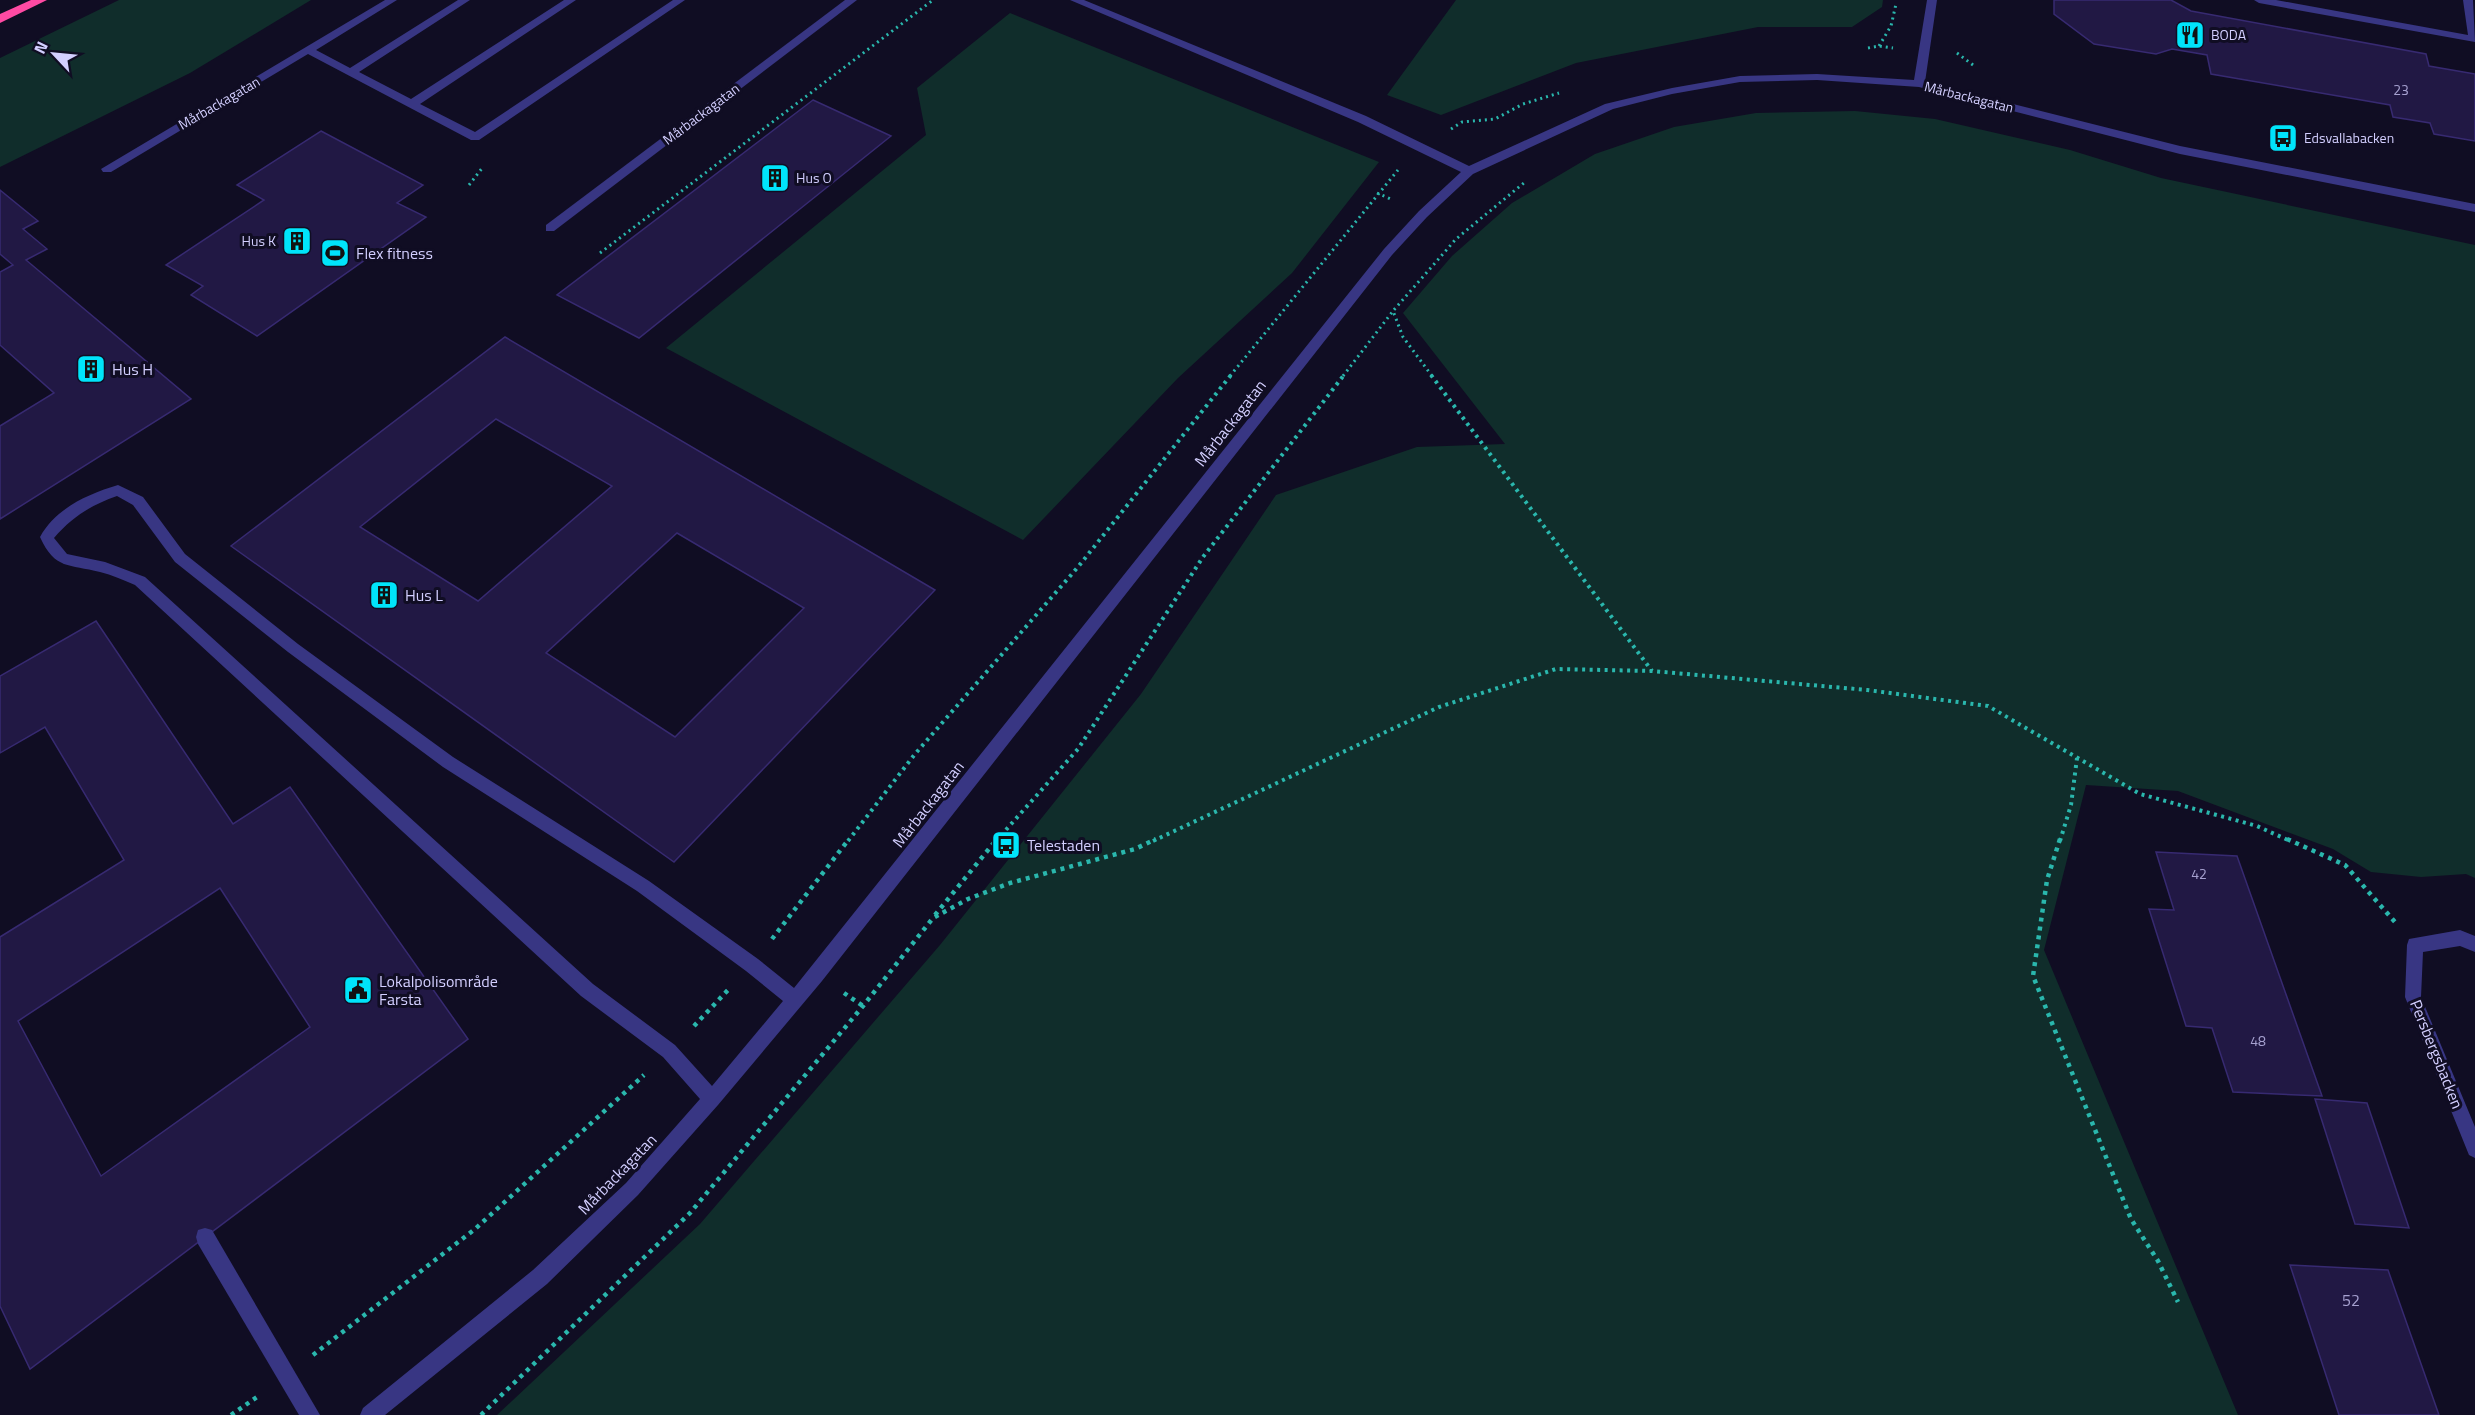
<svg xmlns="http://www.w3.org/2000/svg" width="2475" height="1415" font-family="'Titillium Web',sans-serif">
	<style>
		.green { fill: #102d2b }
		.building { fill: #211844; stroke: #372a71; stroke-width: 1.5; fill-rule: evenodd }
		.lines { fill: none; stroke-linecap: round; stroke-linejoin: round }
		.path-far2 { stroke: #2ab7ad; stroke-width: 3; stroke-dasharray: 2 4; stroke-linecap: butt }
		.path-far1 { stroke: #2ab7ad; stroke-width: 4; stroke-dasharray: 3 4.5; stroke-linecap: butt }
		.path { stroke: #2ab7ad; stroke-width: 4.5; stroke-dasharray: 4 5; stroke-linecap: butt }
		.minor { fill: #383683; fill-rule: evenodd }
		.highway { fill: #ff4aa3; fill-rule: evenodd }
		.labels { text-anchor: middle; stroke-width: 6; stroke-linejoin: round; paint-order: stroke }
		.far-poi-label { font-size: 14px; fill: #d3cfff; stroke: #100d23; text-anchor: start }
		.number-label { font-size: 14px; fill: #a6a1d0 }
		.far-street-label { font-size: 14px; fill: #d3cfff; stroke: #100d23 }
		.poi-label { font-size: 16px; fill: #d3cfff; stroke: #100d23; text-anchor: start }
		.street-label { font-size: 16px; fill: #d3cfff; stroke: #100d23 }
		.near-number-label { font-size: 16px; fill: #a6a1d0 }
	</style>
	<rect width="100%" height="100%" fill="#100d23"/>
	<g class="green">
		<polygon points="119,0 311,0 190,73 0,167 0,58"/>
		<polygon points="1456,0 1883,0 1882,7 1852,27 1758,27 1576,63 1441,115 1387,95"/>
		<polygon points="1010,13 1379,162 1292,273 1178,378 1023,540 666,348 926,135 917,88"/>
		<polygon points="1855,111 1935,119 2070,150 2161,178 2475,245 2475,878 2466,874 2421,877 2371,872 2333,849 2178,791 2086,785 2044,950 2238,1415 497,1415 700,1224 940,945 1141,694 1276,495 1417,447 1505,444 1403,313 1452,256 1512,203 1595,154 1674,127 1756,113"/>
	</g>
	<g class="building">
		<polygon points="2054,0 2171,0 2191,11 2426,54 2429,66 2475,74 2475,141 2434,134 2430,123 2393,117 2390,105 2211,74 2207,55 2172,49 2156,54 2094,44 2054,14"/>
		<polygon points="813,100 891,136 639,338 557,295"/>
		<polygon points="321,131 423,185 397,203 426,217 257,336 191,295 203,286 166,265 264,200 237,185"/>
		<polygon points="0,190 38,221 23,229 47,249 26,260 191,399 0,519 0,426 54,393 0,345 0,272 13,265 0,254"/>
		<path d="M505,337L935,590L674,862L231,546ZM496,419L612,486L478,601L360,527ZM677,533L804,608L675,737L546,653Z"/>
		<path d="M96,621L233,824L290,787L468,1039L30,1369L0,1306V937L124,860L45,727L0,753V676ZM220,888L310,1027L101,1176L18,1021Z"/>
		<polygon points="2156,852 2237,856 2322,1096 2233,1092 2212,1028 2186,1026 2149,909 2174,910"/>
		<polygon points="2315,1099 2367,1103 2409,1228 2355,1224"/>
		<polygon points="2290,1265 2388,1270 2439,1415 2339,1415"/>
	</g>
	<g class="lines">
		<g class="path-far2">
			<polyline points="1879,46 1891,26 1896,4"/>
			<polyline points="1868,48 1879,46 1893,48"/>
			<polyline points="1957,53 1973,65"/>
			<polyline points="1451,129 1462,122 1495,119 1523,104 1559,93"/>
			<polyline points="469,185 483,167"/>
			<polyline points="1377,193 1393,200"/>
			<polyline points="600,253 933,0"/>
			<polyline points="1230,376 1398,170"/>
			<polyline points="1343,376 1393,311"/>
			<polyline points="1432,376 1403,337 1393,311 1456,239 1525,182"/>
		</g>
		<g class="path-far1">
			<polyline points="1431,375 1652,671"/>
			<polyline points="848,841 915,754 1078,567 1231,375"/>
			<polyline points="996,841 1078,749 1203,557 1344,375"/>
			<polyline points="1153,841 1439,707 1556,669 1652,671 1867,690 1988,706 2140,794 2257,826 2290,841"/>
			<polyline points="2060,841 2071,805 2077,758"/>
		</g>
		<g class="path">
			<polyline points="2060,839 2047,880 2033,976 2131,1219 2158,1261 2178,1302"/>
			<polyline points="2287,839 2345,865 2395,922"/>
			<polyline points="935,915 997,839"/>
			<polyline points="772,939 849,839"/>
			<polyline points="844,993 863,1006"/>
			<polyline points="694,1026 728,990"/>
			<polyline points="313,1355 475,1229 644,1075"/>
			<polyline points="231,1415 257,1397"/>
			<polyline points="481,1415 690,1213 863,1006 933,918 968,899 1010,883 1135,849 1156,839"/>
		</g>
		<g class="minor">
			<polygon points="385,0 397,0 316,50 350,68 458,0 470,0 359,72 411,99 564,0 576,0 420,104 475,132 673,0 685,0 479,140 471,140 308,54 111,172 103,172 101,169"/>
			<polygon points="845,0 857,0 554,231 546,231 546,225"/>
			<path d="M1070,0H1084L1366,116L1469,166L1605,104L1672,88L1740,76L1817,74L1914,80L1927,0H1937L1925,82L2180,146L2475,204V212L2180,154L1919,87L1817,80L1740,82L1672,94L1613,109L1473,174L1427,217L1392,255L822,981L718,1105L638,1195L547,1284L385,1415H360L363,1408L533,1270L626,1183L700,1099L663,1057L581,996L135,585C123,580 112,575 100,572C69,564 55,570 40,537C56,508 88,494 118,485L143,497L185,554L298,644L453,757L649,881L758,959L794,988L1384,249L1419,211L1461,172L1358,122ZM117,496L133,505L175,562L288,652L443,767L637,891L746,971L783,1001L712,1086L675,1045L593,984L145,577L105,562L67,554L54,538C72,517 91,505 117,496Z"/>
			<polygon points="2254,0 2276,0 2468,35 2463,0 2473,0 2475,42 2259,3"/>
			<polygon points="2460,930 2475,936 2475,952 2460,946 2423,952 2421,997 2475,1127 2475,1158 2469,1155 2405,997 2407,945 2409,939"/>
			<polygon points="205,1228 212,1230 320,1415 299,1415 198,1244 196,1237 198,1230"/>
		</g>
		<polygon class="highway" points="31,0 47,0 0,23 0,14"/>
	</g>
	<defs>
		<g id="restaurant-square" transform="scale(1.5)"><rect x="-9" y="-9" width="18" height="18" rx="4" fill="#00e4fa" stroke="#100d23"/><path d="M-5-6h1v4h1v-4h1v4h1v-4h1v5L-1.5 .5V6h-2V.5L-5-1ZM5-6V6H3V1.5H1.5Q1.5-4 5-6Z" fill="#111"/></g>
		<g id="bus-square" transform="scale(1.5)"><rect x="-9" y="-9" width="18" height="18" rx="4" fill="#00e4fa" stroke="#100d23"/><path d="M-5-6H5V4H4V6H2V4H-2V6H-4V4H-5ZM-3.5-4V0h7V-4ZM-3.5 1.2v1.5H-2V1.2ZM2 1.2v1.5H3.5V1.2Z" fill="#111"/></g>
		<g id="building-square" transform="scale(1.5)"><rect x="-9" y="-9" width="18" height="18" rx="4" fill="#00e4fa" stroke="#100d23"/><path d="M-4-6H4V6H1V3H-1V6H-4ZM-2.5-4.3h1.7v1.8h-1.7ZM.8-4.3h1.7v1.8H.8ZM-2.5-1h1.7V.8h-1.7ZM.8-1h1.7V.8H.8Z" fill="#111"/></g>
		<g id="stadium-square" transform="scale(1.5)"><rect x="-9" y="-9" width="18" height="18" rx="4" fill="#00e4fa" stroke="#100d23"/><path d="M0-5a6.5 5 0 1 0 0 10a6.5 5 0 1 0 0-10ZM-3.5-1.8h7v3.6h-7Z" fill="#111"/></g>
		<g id="civic-square" transform="scale(1.5)"><rect x="-9" y="-9" width="18" height="18" rx="4" fill="#00e4fa" stroke="#100d23"/><path d="M-.6-6.5H3V-4.5H.6V-3L4-1V1h2V6H-6V1h2V-1L-.6-3ZM-1.2 2.5V6h2.4V2.5Z" fill="#111"/></g>
	</defs>
	<g fill-rule="evenodd">
		<use href="#restaurant-square" x="2190" y="35"/>
		<use href="#bus-square" x="2283" y="138"/>
		<use href="#building-square" x="775" y="178"/>
		<use href="#building-square" x="297" y="241"/>
		<use href="#stadium-square" x="335" y="253"/>
		<use href="#building-square" x="91" y="369"/>
		<use href="#building-square" x="384" y="595"/>
		<use href="#bus-square" x="1006" y="845"/>
		<use href="#civic-square" x="358" y="990"/>
	</g>
	<g class="labels">
		<g class="far-poi-label">
			<text x="2211" y="40">BODA</text>
			<text x="2304" y="143">Edsvallabacken</text>
			<text x="796" y="183">Hus O</text>
			<text x="276" y="246" text-anchor="end">Hus K</text>
		</g>
		<g class="number-label">
			<text x="2401" y="95">23</text>
			<text x="2199" y="879">42</text>
			<text x="2258" y="1046">48</text>
		</g>
		<g class="far-street-label">
			<text transform="translate(1969 97) rotate(14)" y="5">Mårbackagatan</text>
			<text transform="translate(219 103) rotate(-30)" y="5">Mårbackagatan</text>
			<text transform="translate(701 114) rotate(-37)" y="5">Mårbackagatan</text>
		</g>
		<g class="poi-label">
			<text x="356" y="259">Flex fitness</text>
			<text x="112" y="375">Hus H</text>
			<text x="405" y="601">Hus L</text>
			<text x="1027" y="851">Telestaden</text>
			<text x="379" y="987">Lokalpolisområde<tspan x="379" dy="18">Farsta</tspan></text>
		</g>
		<g class="street-label">
			<text transform="translate(1230 423) rotate(-52)" y="6">Mårbackagatan</text>
			<text transform="translate(928 804) rotate(-52)" y="6">Mårbackagatan</text>
			<text transform="translate(2437 1054) rotate(68)" y="6">Persbergsbacken</text>
			<text transform="translate(617 1174) rotate(-46)" y="6">Mårbackagatan</text>
		</g>
		<g class="near-number-label">
			<text x="2351" y="1306">52</text>
		</g>
	</g>
	<g transform="translate(54 54) rotate(296)" stroke="#100d23" stroke-width="4.5" paint-order="stroke">
	<path d="M0-4.5L10 22L0 15L-10 22Z" fill="#d3cfff"/>
	<text y="-9" font-size="16" font-weight="bold" text-anchor="middle" fill="#d3cfff">N</text>
	</g>
</svg>
